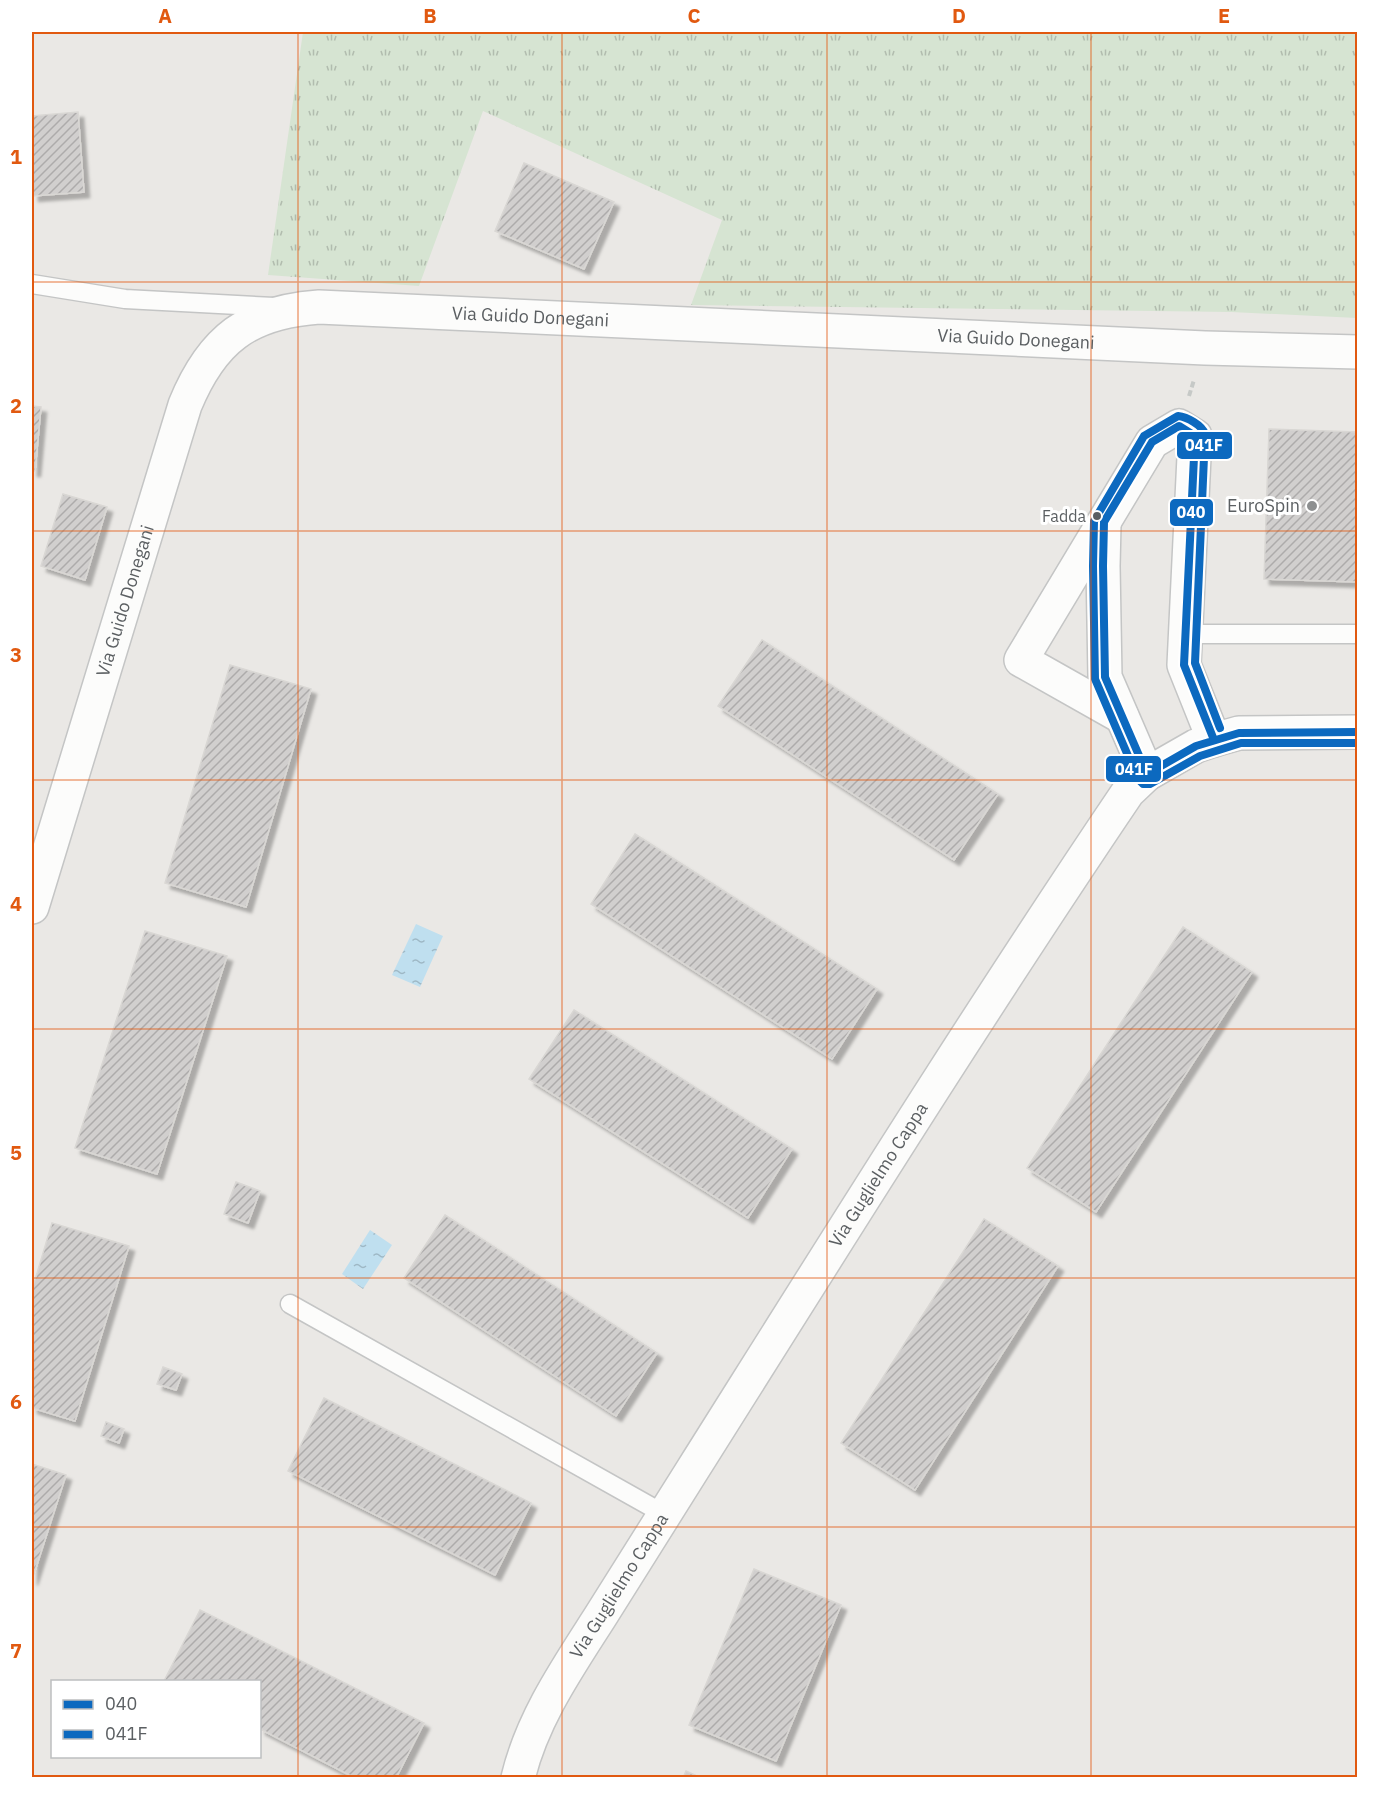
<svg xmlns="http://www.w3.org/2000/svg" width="1389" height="1809" font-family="'IBM Plex Sans',sans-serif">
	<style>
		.grass { fill: url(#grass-tufts) }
		.water { fill: url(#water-ripples) }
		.building { fill: url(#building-hatch); stroke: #d9d7d4; stroke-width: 1.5; filter: url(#shadow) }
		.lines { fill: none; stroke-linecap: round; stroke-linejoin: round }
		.service-casing { stroke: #c4c5c5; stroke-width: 21 }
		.minor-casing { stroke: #c4c5c5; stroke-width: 36 }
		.path { stroke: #c6c9c7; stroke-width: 4; stroke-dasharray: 6 3; stroke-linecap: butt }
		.service { stroke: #fcfcfb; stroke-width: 18 }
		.minor { stroke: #fcfcfb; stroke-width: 33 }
		.bus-1-casing { stroke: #fff; stroke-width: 12 }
		.bus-2-casing { stroke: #fff; stroke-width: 12 }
		.bus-1 { stroke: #0c69bf; stroke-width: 8 }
		.bus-2 { stroke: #0c69bf; stroke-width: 8 }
		.grid { fill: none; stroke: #e15910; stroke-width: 1.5; stroke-opacity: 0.55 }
		.poi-dot { fill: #8d8f90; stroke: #fff; stroke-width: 2 }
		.bus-dot { fill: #5b5f62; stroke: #fff; stroke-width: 2 }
		.labels { text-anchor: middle; stroke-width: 6; stroke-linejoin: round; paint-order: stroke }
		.bus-label { font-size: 16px; fill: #5b5f62; stroke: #fff; text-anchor: end }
		.street-label { font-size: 18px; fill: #5b5f62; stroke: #fff }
		.poi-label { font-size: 18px; fill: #5b5f62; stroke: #fff; text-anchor: end }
		.line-badge { stroke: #fff; stroke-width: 2 }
		.badge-label { font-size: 16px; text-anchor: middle; font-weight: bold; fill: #fff }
		.neatline { fill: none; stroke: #e15910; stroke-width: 2 }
		.grid-label { font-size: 20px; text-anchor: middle; font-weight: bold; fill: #e15910 }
	</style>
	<defs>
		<pattern id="grass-tufts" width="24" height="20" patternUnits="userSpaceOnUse" patternTransform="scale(1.5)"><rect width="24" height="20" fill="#d6e4d2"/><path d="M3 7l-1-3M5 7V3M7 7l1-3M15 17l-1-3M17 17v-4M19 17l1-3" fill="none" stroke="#b1bcae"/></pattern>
		<pattern id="water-ripples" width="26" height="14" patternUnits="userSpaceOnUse" patternTransform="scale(1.5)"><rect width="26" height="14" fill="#bfdfef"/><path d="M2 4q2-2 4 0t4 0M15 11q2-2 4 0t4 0" fill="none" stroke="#9eb8c5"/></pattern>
		<pattern id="building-hatch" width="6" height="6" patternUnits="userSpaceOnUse" patternTransform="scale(1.5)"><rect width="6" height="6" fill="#d1cfce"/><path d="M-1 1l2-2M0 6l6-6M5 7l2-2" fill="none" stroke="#adabab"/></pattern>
		<filter id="shadow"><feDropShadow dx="5.5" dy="5.5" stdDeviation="1.5" flood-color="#0004"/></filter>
	</defs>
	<rect width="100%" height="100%" fill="#eae8e5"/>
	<polygon class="grass" points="303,32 1357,32 1357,318 1231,312 691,305 722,220 483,111 419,286 268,275"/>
	<g class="water">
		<polygon points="416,924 443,936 420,987 392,975"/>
		<polygon points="370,1230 392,1245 363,1289 342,1274"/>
	</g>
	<g class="building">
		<polygon points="78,112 84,192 33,196 32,116"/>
		<polygon points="524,163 614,202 584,269 495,231"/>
		<polygon points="32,406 41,407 35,471 32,471"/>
		<polygon points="1269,429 1358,432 1358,582 1264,579"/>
		<polygon points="63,494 107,507 85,580 41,566"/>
		<polygon points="762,640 998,794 954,860 718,706"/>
		<polygon points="230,665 311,689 246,907 165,883"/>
		<polygon points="635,834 877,989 832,1059 591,904"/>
		<polygon points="1183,927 1252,972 1096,1212 1027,1168"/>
		<polygon points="145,931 227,956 157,1174 75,1148"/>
		<polygon points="574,1010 792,1149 748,1218 529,1079"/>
		<polygon points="236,1182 260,1191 248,1223 224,1214"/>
		<polygon points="445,1215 657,1353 616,1416 404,1278"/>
		<polygon points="984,1219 1058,1266 915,1490 841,1443"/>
		<polygon points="52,1223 129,1246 75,1421 32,1408 32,1290"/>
		<polygon points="163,1367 182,1374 176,1390 157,1384"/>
		<polygon points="324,1398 531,1503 495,1575 288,1471"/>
		<polygon points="106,1422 124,1429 119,1443 101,1436"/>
		<polygon points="32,1464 66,1475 32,1580"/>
		<polygon points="754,1569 841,1605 776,1761 689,1725"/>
		<polygon points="200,1610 424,1723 396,1778 355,1778 260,1729 260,1682 164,1681"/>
		<polygon points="686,1771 701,1778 683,1778"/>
	</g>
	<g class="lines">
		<g class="service-casing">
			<g id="service">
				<polyline points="32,284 125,299 274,307"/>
				<polyline points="1185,634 1358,634"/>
				<polyline points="290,1304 664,1514"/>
			</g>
		</g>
		<g class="minor-casing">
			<g id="minor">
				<polyline points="1104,524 1103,566 1105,677 1147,774"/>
				<polyline points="1122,717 1021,660 1152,442 1179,426 1195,436 1184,665 1214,740"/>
				<path id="s1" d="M32,907L185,405C212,339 248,312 319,307L1205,348L1358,352"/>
				<path id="s2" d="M518,1778C532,1719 568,1667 600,1617C631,1567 662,1518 693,1469C836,1242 978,1014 1128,792L1147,774L1196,746L1214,740L1239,733L1358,732"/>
			</g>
		</g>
		<polyline class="path" points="1189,396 1194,380"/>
		<use href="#service" class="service"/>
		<use href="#minor" class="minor"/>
		<g class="bus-1-casing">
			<polyline id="bus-1" points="1214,740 1184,665 1195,436 1179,426 1152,442 1104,522 1103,566 1105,677 1147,774 1196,746 1239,733 1358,732"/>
		</g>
		<g class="bus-2-casing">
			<path id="bus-2" d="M1220,728L1195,663L1205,434C1202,425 1187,417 1178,416L1144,436L1094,521L1093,566L1095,679L1138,779L1143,784H1150L1200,756L1241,743H1358"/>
		</g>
		<use href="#bus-1" class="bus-1"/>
		<use href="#bus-2" class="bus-2"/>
	</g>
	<path class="grid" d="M298,32V1778M562,32V1778M827,32V1778M1091,32V1778M32,282H1358M32,531H1358M32,780H1358M32,1029H1358M32,1278H1358M32,1527H1358"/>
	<circle class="poi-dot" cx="1312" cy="506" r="6"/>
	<circle class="bus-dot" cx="1097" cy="516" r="5"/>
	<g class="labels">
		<g class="bus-label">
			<text x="1086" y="522">Fadda</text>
		</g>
		<g class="street-label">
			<text dy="6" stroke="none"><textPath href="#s1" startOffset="914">Via Guido Donegani</textPath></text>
			<text dy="6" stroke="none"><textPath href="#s1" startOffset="1400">Via Guido Donegani</textPath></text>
			<text dy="6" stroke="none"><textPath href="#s1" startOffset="320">Via Guido Donegani</textPath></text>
			<text dy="6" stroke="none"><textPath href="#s2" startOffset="704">Via Guglielmo Cappa</textPath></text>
			<text dy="6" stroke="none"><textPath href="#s2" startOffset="218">Via Guglielmo Cappa</textPath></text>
		</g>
		<g class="poi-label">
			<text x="1300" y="512">EuroSpin</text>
		</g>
	</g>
	<g class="line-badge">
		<rect x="1176" y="431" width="57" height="29" rx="6" fill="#0c69bf"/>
		<rect x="1169" y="498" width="45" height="29" rx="6" fill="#0c69bf"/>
		<rect x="1105" y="755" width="57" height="28" rx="6" fill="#0c69bf"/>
	</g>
	<g class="badge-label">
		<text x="1204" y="451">041F</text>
		<text x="1191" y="518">040</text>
		<text x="1134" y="775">041F</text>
	</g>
	<rect width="1389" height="1809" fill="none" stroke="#ffffff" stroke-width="66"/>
	<rect x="51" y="1680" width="210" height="78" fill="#ffffff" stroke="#bdbfc0" stroke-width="1.5"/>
	<rect x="63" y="1700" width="30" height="9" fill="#0c69bf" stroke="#bdbfc0" stroke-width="1.5"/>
	<text x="105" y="1710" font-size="18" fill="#5b5f62">040</text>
	<rect x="63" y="1730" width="30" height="9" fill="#0c69bf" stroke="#bdbfc0" stroke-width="1.5"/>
	<text x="105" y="1740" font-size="18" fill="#5b5f62">041F</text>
	<rect x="33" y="33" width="1323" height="1743" class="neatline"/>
	<g class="grid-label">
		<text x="165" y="23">A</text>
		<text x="430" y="23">B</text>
		<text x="694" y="23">C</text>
		<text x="959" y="23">D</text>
		<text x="1224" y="23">E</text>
		<text x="16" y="164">1</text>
		<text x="16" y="413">2</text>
		<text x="16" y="662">3</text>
		<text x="16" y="911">4</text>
		<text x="16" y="1160">5</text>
		<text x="16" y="1409">6</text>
		<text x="16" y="1658">7</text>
	</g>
</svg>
